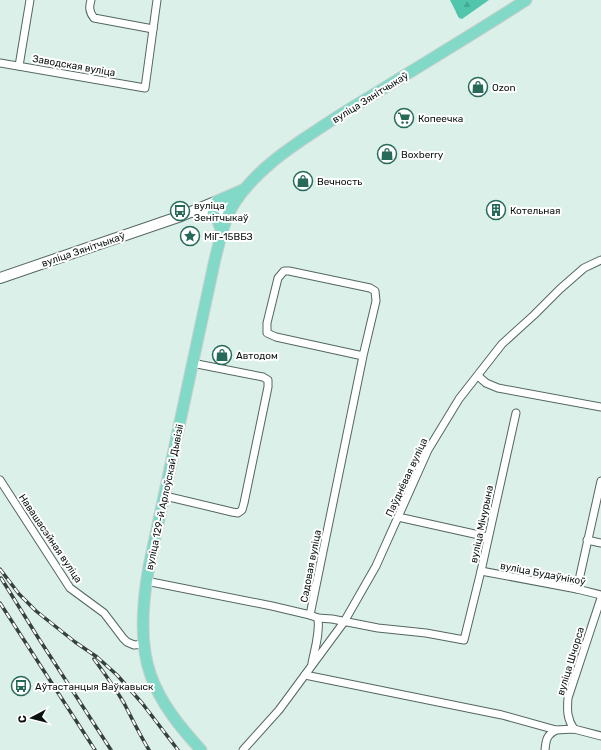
<svg xmlns="http://www.w3.org/2000/svg" width="601" height="750" font-family="Rubik,sans-serif">
	<style>
		.forest { fill: url(#forest-firs) }
		.lines { fill: none; stroke-linecap: round; stroke-linejoin: round }
		.street-casing { stroke: #546761; stroke-width: 9 }
		.secondary-casing { stroke: #546761; stroke-width: 12 }
		.primary-casing { stroke: #ced0cf; stroke-width: 13 }
		.street { stroke: #fff; stroke-width: 7 }
		.secondary { stroke: #fff; stroke-width: 10 }
		.primary { stroke: #83d9c7; stroke-width: 11 }
		.rail-casing { stroke: #36413e; stroke-width: 3.5 }
		.rail { stroke: #fff; stroke-width: 2; stroke-dasharray: 6; stroke-linecap: butt }
		.labels { text-anchor: middle; stroke-width: 4; stroke-linejoin: round; paint-order: stroke }
		.street-label { font-size: 10px; fill: #0b1311; stroke: #fff }
		.poi-label { font-size: 10px; fill: #0b1311; stroke: #fff; text-anchor: start }
	</style>
	<defs>
		<pattern id="forest-firs" width="22" height="20" patternUnits="userSpaceOnUse"><rect width="22" height="20" fill="#51c6ac"/><path d="M5 1l3.5 6h-7zM16 11l3.5 6h-7z" fill="#45a993"/></pattern>
	</defs>
	<rect width="100%" height="100%" fill="#daf0e9"/>
	<polygon class="forest" points="450,0 489,0 462,19 459,18"/>
	<g class="lines">
		<g class="street-casing">
			<g id="street">
				<path d="M91,0C89,7 89,12 94,18L153,29"/>
				<polyline points="0,63 145,88 157,0"/>
				<polyline points="19,66 30,0"/>
				<polyline points="478,376 486,383 498,388 601,407"/>
				<polyline points="0,480 70,588 104,613 123,638 127,642 134,645 145,644"/>
				<polyline points="165,496 232,512 238,513 242,510 244,503 268,387 268,380 263,377 192,363"/>
				<polyline points="398,517 488,537"/>
				<polyline points="587,540 601,543"/>
				<polyline points="481,571 577,589 601,595"/>
				<polyline points="146,581 272,606 310,615 363,356 276,337 267,333 267,323 278,278 284,271 289,271 370,288 375,291 376,301 363,356"/>
				<polyline points="577,589 601,481"/>
				<polyline points="310,615 318,618 332,619 378,628 426,633 464,640 481,571 516,413"/>
				<path d="M312,663C315,648 320,633 318,618"/>
				<polyline points="305,675 502,715 556,730 574,729 601,736"/>
				<path d="M574,729C567,719 567,710 568,698L601,598"/>
				<polyline points="243,750 279,710 344,622 376,566 428,450 459,399 502,344 534,315 560,289 584,268 601,260"/>
				<path d="M545,750C546,739 547,735 556,730"/>
			</g>
		</g>
		<g class="secondary-casing">
			<path id="secondary" d="M0,278L181,216L217,201C223,204 226,206 229,212L216,214H213L206,212H193"/>
		</g>
		<g class="primary-casing">
			<g id="primary">
				<polyline points="217,201 245,189"/>
				<polyline points="213,214 218,221 222,233"/>
				<path d="M201,750C181,728 161,704 151,676C139,644 143,599 149,566L215,259C220,240 224,219 235,202C256,171 286,150 317,130C336,117 356,105 376,93C426,62 477,32 526,0"/>
			</g>
		</g>
		<use href="#street" class="street"/>
		<use href="#secondary" class="secondary"/>
		<use href="#primary" class="primary"/>
		<g class="rail-casing">
			<g id="rail">
				<polyline points="0,569 19,594 36,611 75,642 97,657 117,675 142,703 178,750"/>
				<polyline points="1,578 39,639 111,750"/>
				<polyline points="0,603 95,750"/>
				<path d="M94,659C105,674 115,688 124,703C132,719 140,735 149,750"/>
			</g>
		</g>
		<use href="#rail" class="rail"/>
	</g>
	<defs>
		<g id="shop-ring" transform="scale(1)"><circle r="9.5" fill="#fff" stroke="#276a5a" stroke-width="1.5"/><path d="M-5-2.5h2.3a2.7 3.5 0 0 1 5.4 0H5L5.5 6h-11ZM-1.5-2.5h3a1.5 2.3 0 0 0-3 0Z" fill="#276a5a"/></g>
		<g id="supermarket-ring" transform="scale(1)"><circle r="9.5" fill="#fff" stroke="#276a5a" stroke-width="1.5"/><path d="M-6-5.5h2.5l.6 2H6L4.5 2H-2.5L-4.4-4H-6ZM-1.5 3.2a1.3 1.3 0 1 0 .1 0ZM3 3.2a1.3 1.3 0 1 0 .1 0Z" fill="#276a5a"/></g>
		<g id="building-ring" transform="scale(1)"><circle r="9.5" fill="#fff" stroke="#276a5a" stroke-width="1.5"/><path d="M-4-6H4V6H1V3H-1V6H-4ZM-2.5-4.3h1.7v1.8h-1.7ZM.8-4.3h1.7v1.8H.8ZM-2.5-1h1.7V.8h-1.7ZM.8-1h1.7V.8H.8Z" fill="#276a5a"/></g>
		<g id="bus-ring" transform="scale(1)"><circle r="9.5" fill="#fff" stroke="#276a5a" stroke-width="1.5"/><path d="M-5-6H5V4H4V6H2V4H-2V6H-4V4H-5ZM-3.5-4V0h7V-4ZM-3.5 1.2v1.5H-2V1.2ZM2 1.2v1.5H3.5V1.2Z" fill="#276a5a"/></g>
		<g id="sight-ring" transform="scale(1)"><circle r="9.5" fill="#fff" stroke="#276a5a" stroke-width="1.5"/><path d="M0-6L1.8-2.2L6-1.7L2.9 1.2L3.7 5.4L0 3.3L-3.7 5.4L-2.9 1.2L-6-1.7L-1.8-2.2Z" fill="#276a5a"/></g>
	</defs>
	<g fill-rule="evenodd">
		<use href="#shop-ring" x="478" y="87"/>
		<use href="#supermarket-ring" x="404" y="118"/>
		<use href="#shop-ring" x="387" y="154"/>
		<use href="#shop-ring" x="303" y="181"/>
		<use href="#building-ring" x="496" y="210"/>
		<use href="#bus-ring" x="180" y="211"/>
		<use href="#sight-ring" x="190" y="236"/>
		<use href="#shop-ring" x="222" y="355"/>
		<use href="#bus-ring" x="21" y="686"/>
	</g>
	<g class="labels">
		<g class="street-label">
			<text transform="translate(74 65) rotate(10)" y="4">Заводская вуліца</text>
			<text transform="translate(370 97) rotate(-32)" y="4">вуліца Зянітчыкаў</text>
			<text transform="translate(83 249) rotate(-19)" y="4">вуліца Зянітчыкаў</text>
			<text transform="translate(406 477) rotate(-65)" y="4">Паўднёвая вуліца</text>
			<text transform="translate(164 497) rotate(-78)" y="4">вуліца 129-й Арлоўскай Дывізіі</text>
			<text transform="translate(481 524) rotate(-78)" y="4">вуліца Мічурына</text>
			<text transform="translate(51 538) rotate(56)" y="4">Навашасэйная вуліца</text>
			<text transform="translate(310 566) rotate(-79)" y="4">Садовая вуліца</text>
			<text transform="translate(543 573) rotate(11)" y="4">вуліца Будаўнікоў</text>
			<text transform="translate(570 661) rotate(-73)" y="4">вуліца Шчорса</text>
		</g>
		<g class="poi-label">
			<text x="492" y="91">Ozon</text>
			<text x="418" y="122">Копеечка</text>
			<text x="401" y="158">Boxberry</text>
			<text x="317" y="185">Вечность</text>
			<text x="194" y="209">вуліца<tspan x="194" dy="12">Зенітчыкаў</tspan></text>
			<text x="510" y="214">Котельная</text>
			<text x="204" y="240">МіГ-15ВБЗ</text>
			<text x="236" y="359">Автодом</text>
			<text x="35" y="690">Аўтастанцыя Ваўкавыск</text>
		</g>
	</g>
	<g transform="translate(32 718) rotate(263)" stroke="#ffffff" stroke-width="3" paint-order="stroke">
	<path d="M0-3L7 15L0 10L-7 15Z" fill="#0b1311"/>
	<text y="-6" font-size="11" font-weight="bold" text-anchor="middle" fill="#0b1311">С</text>
	</g>
</svg>
